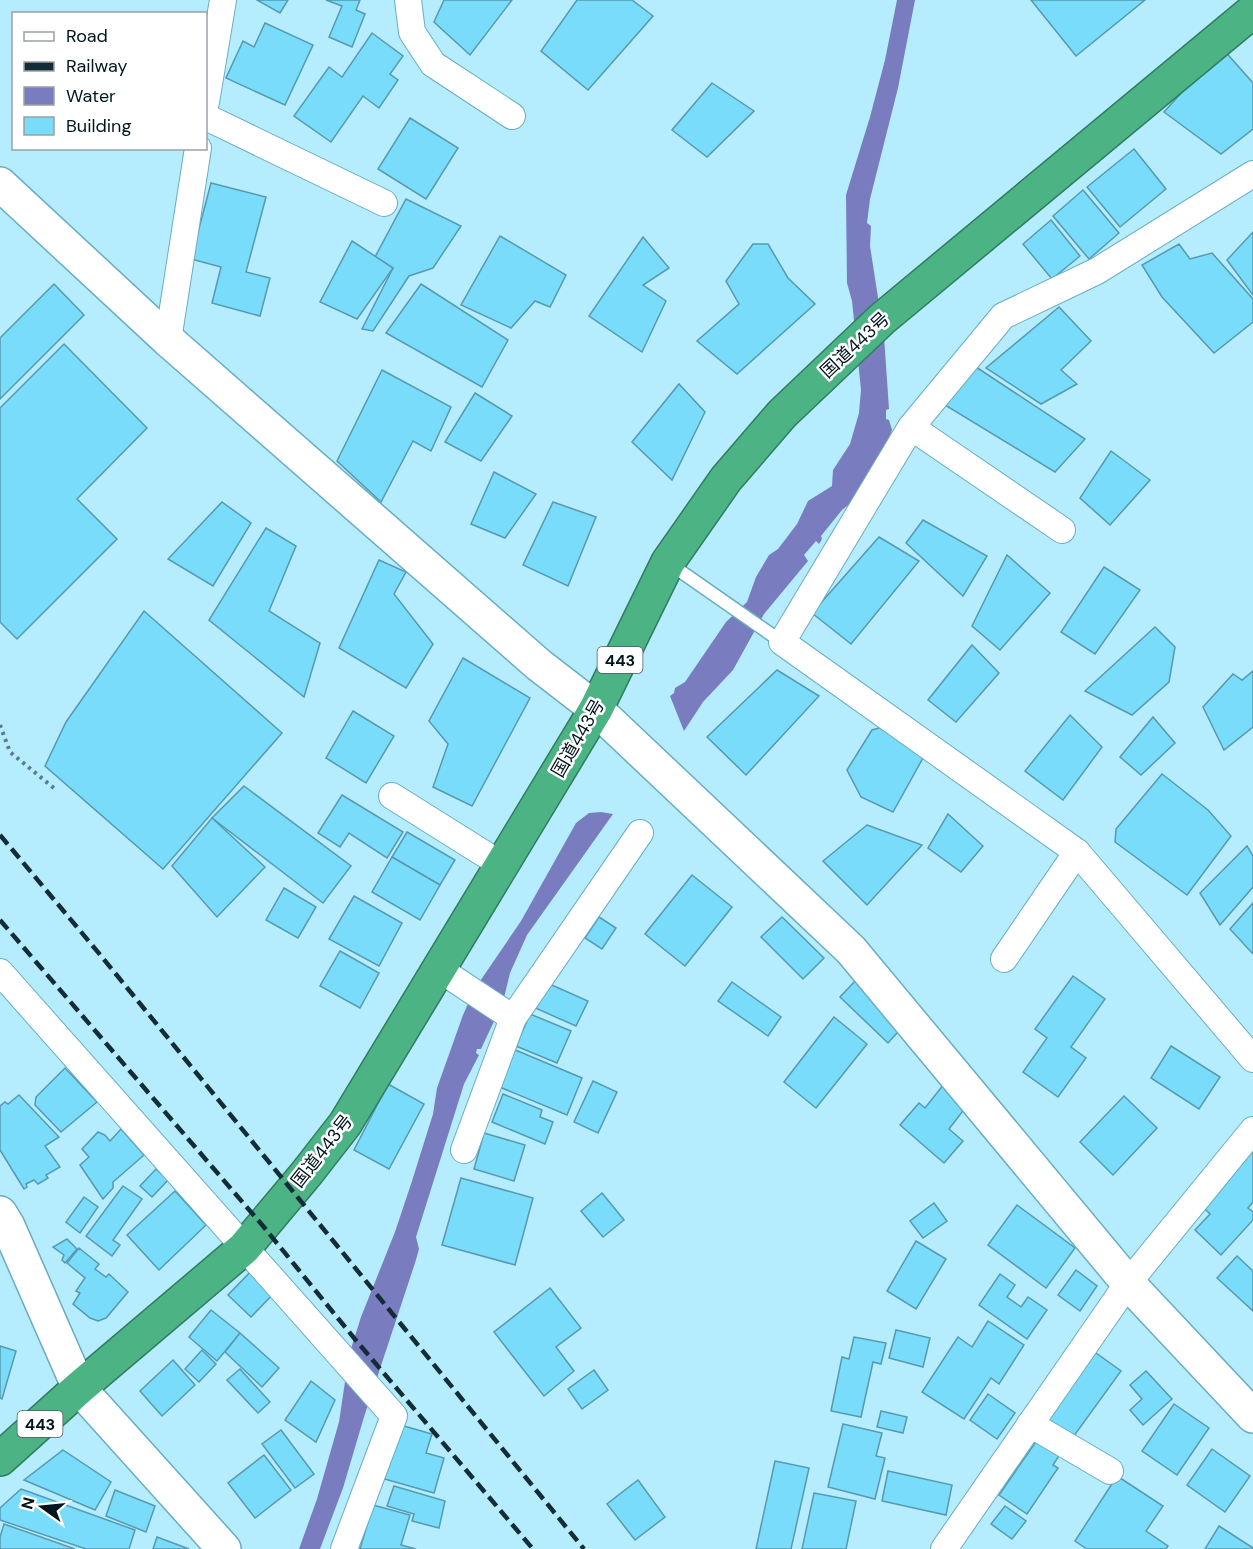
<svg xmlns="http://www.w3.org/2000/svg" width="1253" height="1549" font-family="'DM Sans','Noto Sans JP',sans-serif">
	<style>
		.water { fill: #797dc0 }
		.building { fill: #7adcfb; stroke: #569aaf; stroke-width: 1.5 }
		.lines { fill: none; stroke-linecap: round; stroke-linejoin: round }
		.lane-casing { stroke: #69adc3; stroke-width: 15 }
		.street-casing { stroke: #69adc3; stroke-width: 28 }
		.secondary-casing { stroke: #69adc3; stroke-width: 36 }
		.highway-casing { stroke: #317c60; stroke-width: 36 }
		.path { stroke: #587d8a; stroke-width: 4; stroke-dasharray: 3 4.5; stroke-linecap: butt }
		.lane { stroke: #fff; stroke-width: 12 }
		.street { stroke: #fff; stroke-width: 26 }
		.secondary { stroke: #fff; stroke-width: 33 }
		.highway { stroke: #4bb384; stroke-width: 33 }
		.rail { stroke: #132c35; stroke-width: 4.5; stroke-dasharray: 12 6; stroke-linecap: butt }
		.labels { text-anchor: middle; stroke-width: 5; stroke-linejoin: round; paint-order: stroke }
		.shield { fill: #fff; stroke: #4c5b61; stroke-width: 1.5 }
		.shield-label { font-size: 16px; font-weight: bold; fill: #00151d }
		.street-label { font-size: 18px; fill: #00151d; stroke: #fff }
	</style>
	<rect width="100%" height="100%" fill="#b5ecfe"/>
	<g class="water">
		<polygon points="897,0 915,0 898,88 870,199 867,223 871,226 870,246 884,336 889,409 886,410 886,419 889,420 892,430 885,448 857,498 842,510 821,536 822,539 819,544 816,541 804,555 808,561 764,614 733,670 703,702 684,731 670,696 674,693 675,688 685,682 726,622 747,602 756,577 769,555 778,549 797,524 808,501 832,486 833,470 850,444 859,413 861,390 852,301 847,283 846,195 870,117 885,60"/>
		<polygon points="601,812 613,814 527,935 510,973 503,1002 481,1049 477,1049 476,1053 479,1055 464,1084 416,1237 419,1249 415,1263 364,1417 343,1488 320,1549 299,1549 317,1499 339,1422 349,1355 361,1317 395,1232 412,1181 433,1114 437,1088 463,1015 474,990 521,921 576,823 589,813"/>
	</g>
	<g class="building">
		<polygon points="257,0 288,0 280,13"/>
		<polygon points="326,0 360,0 356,10 365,14 352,47 329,37 342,6"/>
		<polygon points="444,0 512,0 470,55 434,22"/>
		<polygon points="577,0 632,0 653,16 588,90 541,51"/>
		<polygon points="1031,0 1145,0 1076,56"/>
		<polygon points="265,23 313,45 285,105 226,78 243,41 254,47"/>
		<polygon points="372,33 403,56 390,74 398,80 379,108 363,96 331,142 294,116 329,67 342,77"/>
		<polygon points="1222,48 1253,83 1253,129 1221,154 1164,112"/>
		<polygon points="712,83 754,111 707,157 672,130"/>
		<polygon points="410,118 458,148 426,199 378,169"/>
		<polygon points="1134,149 1166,189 1120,227 1087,187"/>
		<polygon points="211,183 266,197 246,272 270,278 260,316 212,303 221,267 191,259"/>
		<polygon points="1083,190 1119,233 1089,259 1053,216"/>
		<polygon points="406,199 461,226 433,268 409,276 373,331 362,329 393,268 375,257"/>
		<polygon points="1051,220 1080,256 1052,279 1023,244"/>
		<polygon points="1253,232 1253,295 1227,260"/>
		<polygon points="500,236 566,275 550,307 535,301 511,328 461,305"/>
		<polygon points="643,237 669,268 643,285 666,301 642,352 589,316"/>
		<polygon points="352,241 393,268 357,319 320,302"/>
		<polygon points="753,244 768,244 788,278 815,304 737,374 697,341 739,304 726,281"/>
		<polygon points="1179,244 1190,259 1212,253 1253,299 1253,322 1214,353 1162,297 1142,265"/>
		<polygon points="54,284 84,315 0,399 0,338"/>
		<polygon points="421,284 508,340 482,387 386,333"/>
		<polygon points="1059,307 1091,341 1061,370 1077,384 1041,404 986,368"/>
		<polygon points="64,344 147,428 77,499 117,539 17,639 0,622 0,408"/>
		<polygon points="973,365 1085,439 1055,472 945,405"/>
		<polygon points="382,370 451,407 431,451 413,441 381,502 337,461"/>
		<polygon points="679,384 705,412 672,480 632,442"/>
		<polygon points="475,393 512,416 481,461 445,442"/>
		<polygon points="1111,451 1150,480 1110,525 1080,498"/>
		<polygon points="494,472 536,494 505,538 471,524"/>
		<polygon points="222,502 251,523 213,586 168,559"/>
		<polygon points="553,502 596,517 568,586 523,565"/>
		<polygon points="923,520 987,556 963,596 906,543"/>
		<polygon points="266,528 296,546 269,611 320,643 304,697 209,620"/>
		<polygon points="879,537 919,561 851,644 812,613"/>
		<polygon points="1007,555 1050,593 1000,650 972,626"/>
		<polygon points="379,560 406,572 394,594 433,644 406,688 339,648"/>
		<polygon points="1104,567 1140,590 1095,654 1061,632"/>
		<polygon points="144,611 282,733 163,869 45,766 66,722"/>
		<polygon points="1155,627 1175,647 1169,682 1132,715 1085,691"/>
		<polygon points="972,645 999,673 956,722 928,700"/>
		<polygon points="463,658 530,698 472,806 433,787 448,744 429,721"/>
		<polygon points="777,670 819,696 746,775 707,737"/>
		<polygon points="1253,671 1253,727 1224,750 1203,707 1233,674 1242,680"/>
		<polygon points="353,711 394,736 366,783 326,758"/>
		<polygon points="1070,715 1102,747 1063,800 1025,771"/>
		<polygon points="1153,717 1175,743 1141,775 1120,757"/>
		<polygon points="886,726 923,758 893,812 861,797 847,770 872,730"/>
		<polygon points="1162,774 1208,810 1231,836 1187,895 1115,842 1116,829"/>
		<polygon points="244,786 351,866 323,903 212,818"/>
		<polygon points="342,795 403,832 387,858 349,833 340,847 318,833"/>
		<polygon points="948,814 983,846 961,872 928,848"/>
		<polygon points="212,818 265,867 217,917 172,866"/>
		<polygon points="867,825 922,845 867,905 823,861"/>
		<polygon points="407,832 455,860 440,885 392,857"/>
		<polygon points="1247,846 1253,856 1253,887 1220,925 1200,893"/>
		<polygon points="392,857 440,885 420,920 372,892"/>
		<polygon points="692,875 732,907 685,966 645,934"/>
		<polygon points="284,888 316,907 298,938 266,920"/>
		<polygon points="354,896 402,923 379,966 329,939"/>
		<polygon points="1253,903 1253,954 1230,929"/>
		<polygon points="599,917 616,928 602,949 585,938"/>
		<polygon points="782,917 824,958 803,979 761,937"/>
		<polygon points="340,951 379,973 360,1008 320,986"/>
		<polygon points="1073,976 1105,999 1071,1047 1086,1058 1058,1097 1023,1072 1047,1038 1035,1029"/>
		<polygon points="536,978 588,1001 576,1026 524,1003"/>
		<polygon points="857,979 905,1024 888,1043 840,997"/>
		<polygon points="732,982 781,1017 768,1036 718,1001"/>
		<polygon points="530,1014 571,1031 557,1063 516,1046"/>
		<polygon points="834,1017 867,1044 816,1108 784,1082"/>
		<polygon points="1171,1046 1220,1077 1199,1109 1151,1078"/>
		<polygon points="513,1049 582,1078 567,1115 497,1086"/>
		<polygon points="65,1068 97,1102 61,1132 35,1105 36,1097"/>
		<polygon points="593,1081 617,1092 598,1133 574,1122"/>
		<polygon points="388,1084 424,1104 389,1169 354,1150"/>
		<polygon points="944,1084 969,1103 949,1129 963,1141 944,1163 900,1125 919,1103 925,1108"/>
		<polygon points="503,1094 542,1110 540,1117 553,1122 545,1144 492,1122"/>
		<polygon points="19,1095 59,1137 45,1146 60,1167 46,1175 48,1178 38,1184 34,1180 26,1184 27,1187 24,1189 0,1150 0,1106 5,1102 8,1104"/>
		<polygon points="1124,1096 1157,1128 1113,1175 1080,1142"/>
		<polygon points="121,1129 144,1155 113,1182 113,1188 103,1199 80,1165 89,1157 82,1149 98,1132 105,1135 110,1141"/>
		<polygon points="484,1133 525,1145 514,1181 474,1169"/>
		<polygon points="1253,1146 1253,1202 1248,1208 1253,1212 1253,1220 1221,1255 1195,1230 1210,1214 1200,1204"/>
		<polygon points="156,1169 168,1180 152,1197 140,1186"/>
		<polygon points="461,1178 533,1198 515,1265 442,1245"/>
		<polygon points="123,1186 142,1199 113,1240 120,1245 112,1256 86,1236"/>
		<polygon points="175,1191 206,1225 159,1270 127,1235"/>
		<polygon points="602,1193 624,1220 603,1237 581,1211"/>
		<polygon points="84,1197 98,1207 80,1233 66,1222"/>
		<polygon points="934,1203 947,1221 923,1238 910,1221"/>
		<polygon points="1017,1205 1075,1248 1046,1288 988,1245"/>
		<polygon points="67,1239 77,1249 65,1263 62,1260 64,1255 53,1247"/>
		<polygon points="916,1241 946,1259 916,1309 887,1291"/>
		<polygon points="79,1248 99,1264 95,1269 106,1277 109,1274 128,1292 106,1318 98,1321 90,1318 73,1304 80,1293 76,1291 85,1278 67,1263"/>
		<polygon points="1237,1256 1253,1271 1253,1311 1217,1278"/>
		<polygon points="255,1267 278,1289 251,1317 228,1295"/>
		<polygon points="1076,1270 1097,1286 1080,1311 1058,1295"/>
		<polygon points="1000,1274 1015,1285 1007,1297 1021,1307 1028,1297 1047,1310 1027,1339 979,1305"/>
		<polygon points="550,1288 581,1328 556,1347 574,1371 544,1396 494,1332"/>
		<polygon points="211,1310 240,1333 217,1361 189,1337"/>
		<polygon points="988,1321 1024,1345 999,1384 991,1378 964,1419 922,1392 958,1337 972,1347"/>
		<polygon points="896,1330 930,1338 923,1367 889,1358"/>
		<polygon points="240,1333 279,1368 262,1387 225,1352"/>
		<polygon points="854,1337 886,1343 881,1364 873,1362 861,1417 831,1411 842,1357 849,1359"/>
		<polygon points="0,1346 16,1351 2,1399 0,1398"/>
		<polygon points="1089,1348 1121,1371 1071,1440 1040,1417"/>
		<polygon points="202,1350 216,1364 199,1382 185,1369"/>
		<polygon points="173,1360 195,1385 162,1416 140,1391"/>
		<polygon points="240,1369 270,1402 258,1413 227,1380"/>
		<polygon points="594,1370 608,1390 582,1409 568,1389"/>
		<polygon points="1146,1371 1172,1399 1143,1425 1130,1410 1142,1399 1130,1385"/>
		<polygon points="311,1381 335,1400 316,1442 285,1420"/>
		<polygon points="988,1394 1015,1413 997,1439 970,1420"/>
		<polygon points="1174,1404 1209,1428 1177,1475 1142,1451"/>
		<polygon points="881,1411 907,1417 903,1433 877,1427"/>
		<polygon points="397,1424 432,1434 426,1453 444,1458 434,1493 381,1478"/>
		<polygon points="843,1424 882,1433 876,1456 885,1458 875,1499 828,1487"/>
		<polygon points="281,1430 314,1474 295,1488 262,1444"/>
		<polygon points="1040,1436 1062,1451 1053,1465 1058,1468 1027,1514 999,1495"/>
		<polygon points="1212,1449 1250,1476 1225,1512 1187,1485"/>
		<polygon points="63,1450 111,1482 95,1510 24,1480"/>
		<polygon points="264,1455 291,1490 255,1518 228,1483"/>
		<polygon points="775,1461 809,1468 791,1549 756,1549"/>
		<polygon points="888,1471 952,1485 946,1515 882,1501"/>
		<polygon points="1117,1476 1163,1506 1146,1531 1168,1546 1166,1549 1087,1549 1075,1541"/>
		<polygon points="638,1480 665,1517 635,1540 607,1504"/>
		<polygon points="394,1486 445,1501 439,1528 412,1521 414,1514 387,1506"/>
		<polygon points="21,1489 135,1530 129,1549 86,1549 0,1520 0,1508"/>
		<polygon points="115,1490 155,1506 146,1532 106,1516"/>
		<polygon points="814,1493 856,1501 846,1549 802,1549"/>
		<polygon points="373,1505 410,1515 401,1545 416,1549 360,1549"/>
		<polygon points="1005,1506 1026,1521 1012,1539 991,1524"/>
		<polygon points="4,1524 75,1549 0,1549 0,1537"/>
		<polygon points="1219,1526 1253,1548 1253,1549 1205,1549"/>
		<polygon points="157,1537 189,1549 153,1549"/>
	</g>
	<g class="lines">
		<g class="lane-casing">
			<polyline id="lane" points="670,564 782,642"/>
		</g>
		<g class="street-casing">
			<g id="street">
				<polyline points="408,0 412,32 433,64 512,116"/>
				<polyline points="206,102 223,0"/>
				<polyline points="206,117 384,203"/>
				<polyline points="168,340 198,148"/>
				<polyline points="911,427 1003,316 1097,271 1253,174"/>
				<polyline points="1062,530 911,427 782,642 1077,852 1253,1059"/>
				<polyline points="392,796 502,865"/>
				<polyline points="1004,959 1077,852"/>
				<polyline points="439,969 513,1018 464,1150"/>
				<polyline points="0,972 394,1416 344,1549"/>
				<polyline points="513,1018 640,833"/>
				<polyline points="1030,1424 1110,1471"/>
				<polyline points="944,1549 1128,1283 1253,1130"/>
			</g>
		</g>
		<g class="secondary-casing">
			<g id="secondary">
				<polyline points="0,184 168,340 539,665 596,709 851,950 1128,1283 1253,1416"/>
				<polyline points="0,1213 8,1226 79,1388 224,1549"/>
			</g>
		</g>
		<g class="highway-casing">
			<polyline id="highway" points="0,1459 79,1388 244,1248 306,1174 345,1124 596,709 668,562 726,479 782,414 882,319 1253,11"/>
		</g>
		<polyline class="path" points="0,725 10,752 55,789"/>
		<use href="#lane" class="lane"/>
		<use href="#street" class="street"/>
		<use href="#secondary" class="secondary"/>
		<use href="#highway" class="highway"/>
		<g class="rail">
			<polyline points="0,835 102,957 584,1549"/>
			<polyline points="0,920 263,1226 354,1338 533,1549"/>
		</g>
	</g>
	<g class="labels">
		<g class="shield">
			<rect x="597.5" y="647" width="45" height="26" rx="4.5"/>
			<rect x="17.5" y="1411" width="45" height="26" rx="4.5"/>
		</g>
		<g class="shield-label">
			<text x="620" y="666">443</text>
			<text x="40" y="1430">443</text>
		</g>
		<g class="street-label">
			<text transform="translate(855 345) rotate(-43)" y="6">国道443号</text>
			<text transform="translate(578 738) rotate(-60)" y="6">国道443号</text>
			<text transform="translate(322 1151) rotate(-52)" y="6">国道443号</text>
		</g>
	</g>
	<rect x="12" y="12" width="195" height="138" fill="#ffffff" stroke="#99a1a5" stroke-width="1.5"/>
	<rect x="24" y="32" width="30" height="9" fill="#ffffff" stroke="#99a1a5" stroke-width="1.5"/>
	<text x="66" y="42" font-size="18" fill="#00151d">Road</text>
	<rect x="24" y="62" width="30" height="9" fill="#132c35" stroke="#99a1a5" stroke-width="1.5"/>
	<text x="66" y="72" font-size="18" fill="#00151d">Railway</text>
	<rect x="24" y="87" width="30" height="18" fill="#797dc0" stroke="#99a1a5" stroke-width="1.5"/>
	<text x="66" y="102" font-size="18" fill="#00151d">Water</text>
	<rect x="24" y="117" width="30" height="18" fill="#7adcfb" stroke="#99a1a5" stroke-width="1.5"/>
	<text x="66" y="132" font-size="18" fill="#00151d">Building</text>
	<g transform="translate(42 1507) rotate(285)" stroke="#ffffff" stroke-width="4.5" paint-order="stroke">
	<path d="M0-4.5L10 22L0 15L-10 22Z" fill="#00151d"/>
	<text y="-9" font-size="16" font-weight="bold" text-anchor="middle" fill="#00151d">N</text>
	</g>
</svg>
